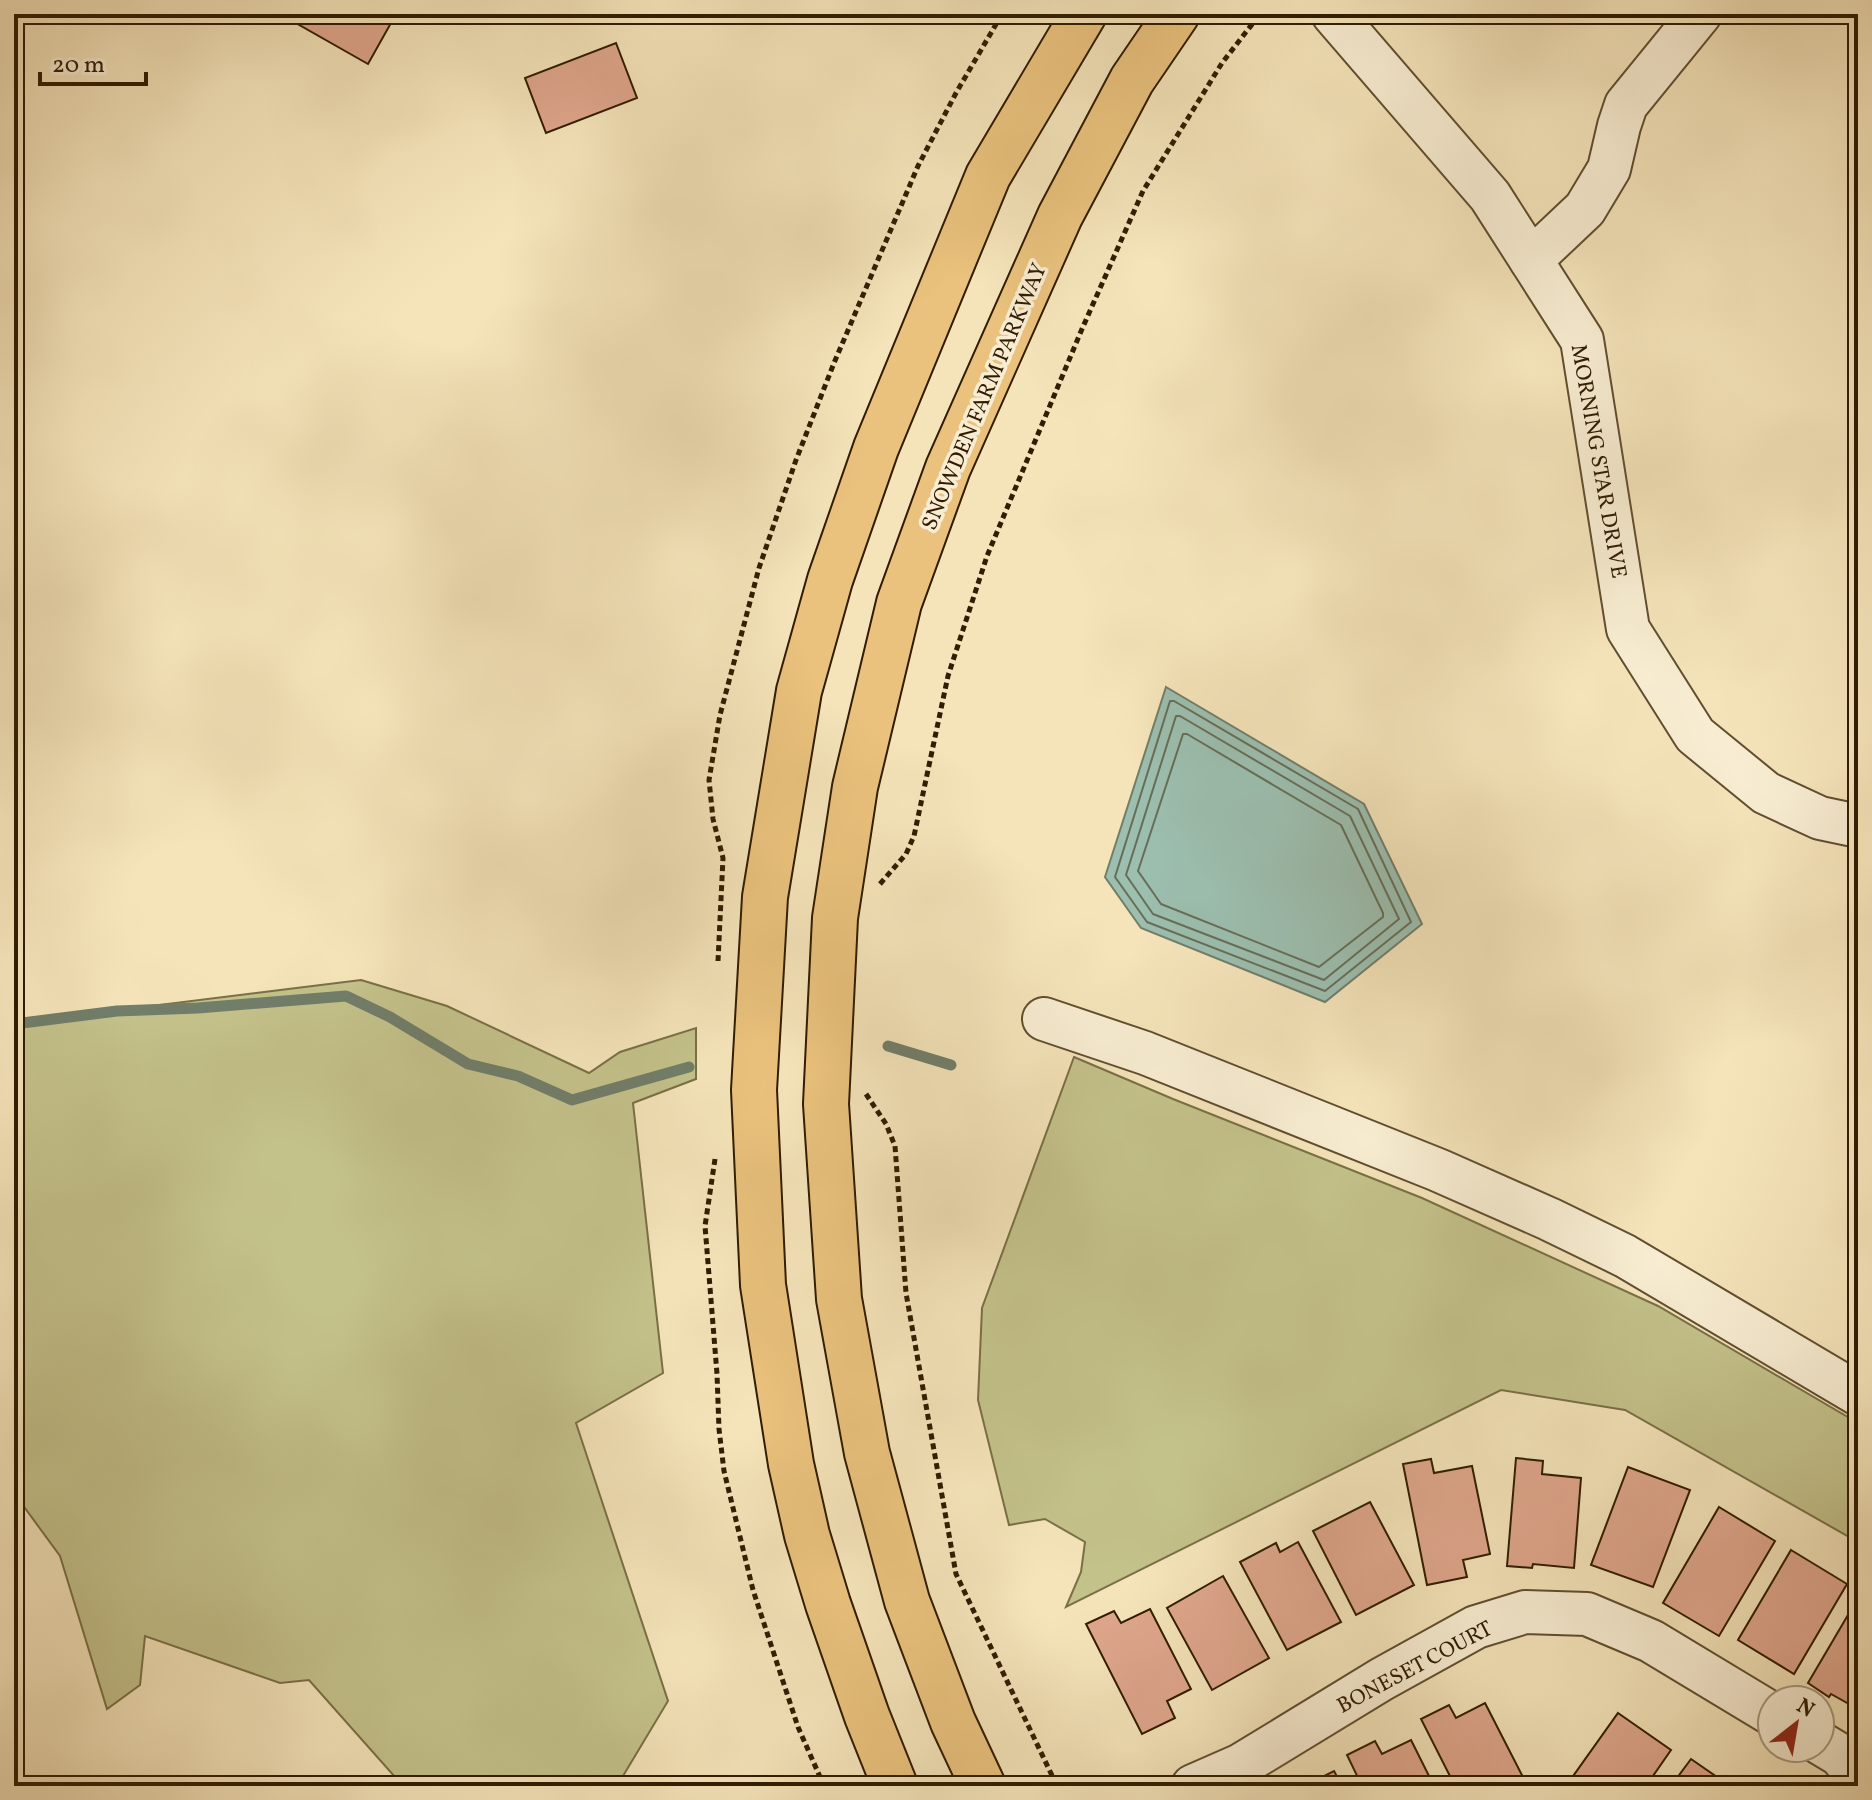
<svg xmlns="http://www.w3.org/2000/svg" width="1872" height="1800" font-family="Vollkorn,serif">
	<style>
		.green { fill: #c4c28b; stroke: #7a6f46; stroke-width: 2 }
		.water { fill: #9cbfb0; stroke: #717e6a; stroke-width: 2 }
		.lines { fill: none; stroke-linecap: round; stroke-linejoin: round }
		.shore { stroke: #666e58; stroke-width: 2 }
		.stream { stroke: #717e6a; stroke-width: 11 }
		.building { fill: #dfa68c; stroke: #301c01; stroke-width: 2 }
		.minor-casing { stroke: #614e2f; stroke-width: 46 }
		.major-casing { stroke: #301c01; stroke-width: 48 }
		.path { stroke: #301c01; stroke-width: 5; stroke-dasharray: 6 4; stroke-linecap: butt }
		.minor { stroke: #f8edd2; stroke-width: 42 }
		.major { stroke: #eac27d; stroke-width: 44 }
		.labels { text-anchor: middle; stroke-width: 7; stroke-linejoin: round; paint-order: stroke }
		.street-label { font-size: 22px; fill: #301c01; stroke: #f8edd2 }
	</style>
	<rect width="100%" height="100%" fill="#f5e4ba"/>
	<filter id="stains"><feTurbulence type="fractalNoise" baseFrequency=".0025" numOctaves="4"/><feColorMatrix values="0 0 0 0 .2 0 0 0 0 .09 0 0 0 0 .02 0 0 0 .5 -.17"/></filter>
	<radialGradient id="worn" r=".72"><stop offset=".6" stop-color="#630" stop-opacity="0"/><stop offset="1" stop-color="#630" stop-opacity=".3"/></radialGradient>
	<g class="green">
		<polygon points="361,980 447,1006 589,1073 620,1052 696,1028 696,1079 633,1103 663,1373 576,1423 668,1701 617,1786 403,1786 309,1680 280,1683 145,1636 140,1685 107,1709 60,1556 14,1493 14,1023"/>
		<polygon points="1074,1057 1173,1099 1422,1198 1658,1306 1858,1423 1858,1542 1625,1410 1501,1390 1066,1607 1081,1572 1085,1542 1045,1519 1009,1525 978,1400 982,1308"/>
	</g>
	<polygon class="water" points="1166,687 1364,804 1422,924 1325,1002 1141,928 1105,877"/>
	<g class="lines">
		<g class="shore">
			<polygon points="1170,701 1174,701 1358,809 1411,922 1325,991 1147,922 1115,877"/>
			<polygon points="1176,716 1180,716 1350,816 1399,919 1324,980 1153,914 1126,875"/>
			<polygon points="1183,734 1187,734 1341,825 1383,913 1383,917 1319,967 1161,904 1138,871"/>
		</g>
		<g class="stream">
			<polyline points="14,1024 117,1011 198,1008 346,996 390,1017 468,1064 518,1076 572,1100 689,1067"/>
			<polyline points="888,1046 951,1065"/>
		</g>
	</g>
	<g class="building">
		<polygon points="280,14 396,14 368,64"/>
		<polygon points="616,43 637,98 546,133 525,78"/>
		<polygon points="1516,1458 1543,1461 1542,1474 1581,1478 1574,1568 1533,1564 1532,1568 1507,1566"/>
		<polygon points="1431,1459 1434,1473 1472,1466 1490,1554 1463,1560 1467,1577 1427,1585 1403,1464"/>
		<polygon points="1628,1467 1690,1490 1653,1587 1591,1565"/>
		<polygon points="1370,1502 1414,1585 1356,1615 1313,1531"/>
		<polygon points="1719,1507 1775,1541 1719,1636 1663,1603"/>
		<polygon points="1298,1542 1341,1622 1287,1650 1240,1562 1276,1543 1280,1552"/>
		<polygon points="1791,1550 1847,1584 1794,1674 1738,1640"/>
		<polygon points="1223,1576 1269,1658 1212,1690 1167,1608"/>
		<polygon points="1858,1598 1858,1709 1831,1694 1829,1697 1808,1683"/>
		<polygon points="1150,1609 1191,1689 1167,1701 1175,1718 1142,1734 1086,1624 1114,1611 1121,1623"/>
		<polygon points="1485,1703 1526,1783 1519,1786 1455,1786 1421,1719 1449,1705 1456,1718"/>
		<polygon points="1618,1713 1671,1750 1646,1786 1566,1786"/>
		<polygon points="1411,1740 1434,1786 1362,1786 1347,1755 1375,1741 1382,1754"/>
		<polygon points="1691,1759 1730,1786 1671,1786"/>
		<polygon points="1334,1771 1342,1786 1304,1786"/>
	</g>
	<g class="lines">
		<g class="minor-casing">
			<g id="minor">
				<polyline points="1333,14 1490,196 1582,340 1628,629 1695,735 1766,793 1820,818 1858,826"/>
				<polyline points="1531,260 1585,209 1609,169 1619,126 1626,105 1700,14"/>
				<polyline points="1044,1019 1145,1053 1438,1170 1549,1219 1625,1256 1858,1394"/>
				<polyline points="1820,1743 1840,1755 1858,1777"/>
				<polyline points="1193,1786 1241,1765 1382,1679 1476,1627 1525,1612 1587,1614 1651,1641 1772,1714"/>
			</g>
		</g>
		<g class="major-casing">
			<g id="major">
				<polyline points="895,1786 867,1716 828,1604 807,1535 791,1464 763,1285 754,1090 765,897 799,691 830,580 876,448 988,176 1084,14"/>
				<polyline points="983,1786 953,1722 907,1601 867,1453 839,1299 826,1104 835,918 855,787 899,603 948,468 1060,216 1132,80 1177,14"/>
			</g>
		</g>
		<g class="path">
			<polyline points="880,884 906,854 914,836 948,676 987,556 1082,329 1143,191 1222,63 1260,14"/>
			<polyline points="718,961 723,858 713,819 709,780 720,715 759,568 796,460 834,363 918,166 956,93 1002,14"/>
			<polyline points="866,1094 886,1124 895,1146 906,1293 956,1574 1057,1786"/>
			<polyline points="715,1159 705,1226 717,1374 719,1429 724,1471 753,1590 798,1727 824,1786"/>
		</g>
		<use href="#minor" class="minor"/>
		<use href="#major" class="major"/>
	</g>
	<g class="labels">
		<g class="street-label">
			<text transform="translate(983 396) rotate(-67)" y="8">SNOWDEN FARM PARKWAY</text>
			<text transform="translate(1600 461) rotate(80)" y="8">MORNING STAR DRIVE</text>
			<text transform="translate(1414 1666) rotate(-28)" y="8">BONESET COURT</text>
		</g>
	</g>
	<rect width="1872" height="1800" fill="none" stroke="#f5e4ba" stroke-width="48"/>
	<rect x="16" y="16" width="1840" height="1768" fill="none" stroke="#301c01" stroke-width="4"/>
	<rect x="24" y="24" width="1824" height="1752" fill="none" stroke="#301c01" stroke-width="2"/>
	<g transform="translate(1796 1724) rotate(31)"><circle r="38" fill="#f8edd2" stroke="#a8997e" stroke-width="2"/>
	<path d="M0-6L14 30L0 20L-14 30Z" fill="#8f2418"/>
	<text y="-12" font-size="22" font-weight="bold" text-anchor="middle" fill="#301c01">N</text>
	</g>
	<path d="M40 72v12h106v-12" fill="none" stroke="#301c01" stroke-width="4"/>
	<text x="52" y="72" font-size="24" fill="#301c01" stroke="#f8edd2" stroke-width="6" paint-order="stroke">20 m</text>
	<rect width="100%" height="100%" filter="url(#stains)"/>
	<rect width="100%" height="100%" fill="url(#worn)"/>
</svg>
